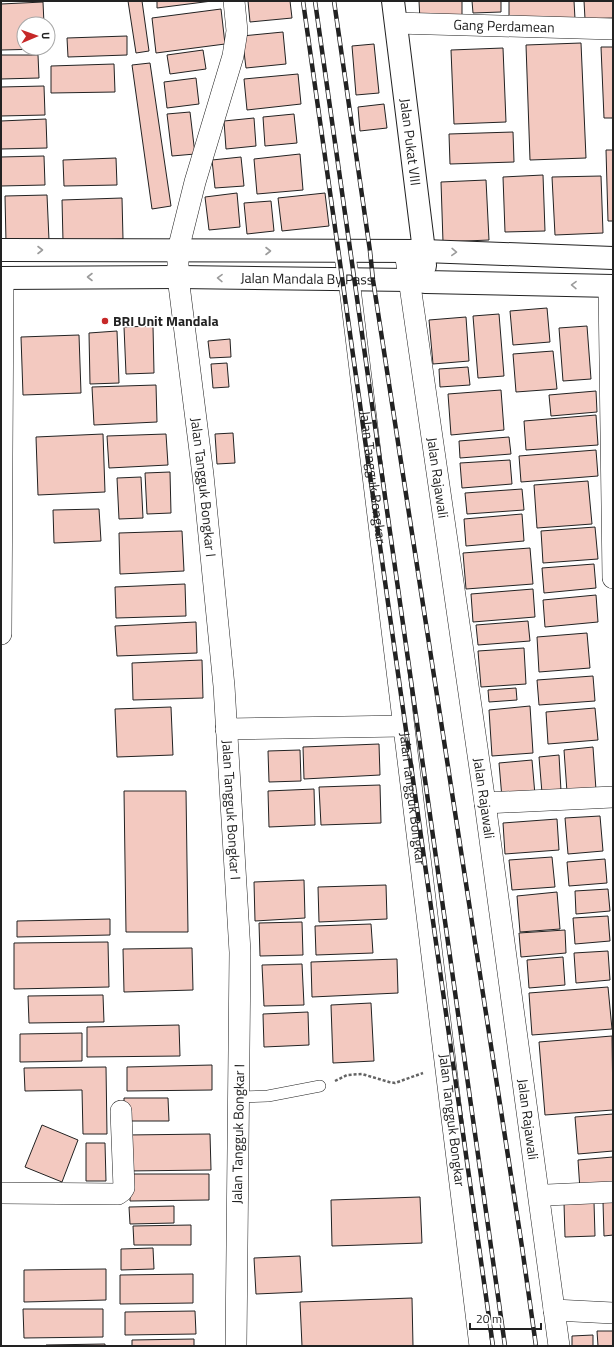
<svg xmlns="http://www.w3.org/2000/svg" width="614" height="1347" font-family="'Titillium Web',sans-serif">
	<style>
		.building { fill: #f3c9c0; stroke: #222 }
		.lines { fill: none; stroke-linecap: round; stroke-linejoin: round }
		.lane-casing { stroke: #222; stroke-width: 12 }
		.street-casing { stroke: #222; stroke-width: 22 }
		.secondary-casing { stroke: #222; stroke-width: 24 }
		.path { stroke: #646464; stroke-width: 2.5; stroke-dasharray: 3 2; stroke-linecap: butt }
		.lane { stroke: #fff; stroke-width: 11 }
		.street { stroke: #fff; stroke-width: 21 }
		.secondary { stroke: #fff; stroke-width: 22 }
		.rail-casing { stroke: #222; stroke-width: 4.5 }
		.rail { stroke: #fff; stroke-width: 3; stroke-dasharray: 9; stroke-linecap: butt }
		.oneway { stroke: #9c9c9c }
		.poi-dot { fill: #c62828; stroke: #fff; stroke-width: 1.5 }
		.labels { text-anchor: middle; stroke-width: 3; stroke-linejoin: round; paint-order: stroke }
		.street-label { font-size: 14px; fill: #222; stroke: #fff }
		.poi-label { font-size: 14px; font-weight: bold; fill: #222; stroke: #fff; text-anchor: start }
	</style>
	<rect width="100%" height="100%" fill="#fff"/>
	<g class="building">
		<polygon points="128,1 142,1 149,51 136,53"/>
		<polygon points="157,1 212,1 157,8"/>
		<polygon points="248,1 290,1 292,18 250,22"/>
		<polygon points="419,1 462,1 462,19 420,21"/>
		<polygon points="472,1 501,1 501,12 473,13"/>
		<polygon points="509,1 574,1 575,19 509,22"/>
		<polygon points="584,1 613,1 613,18 585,19"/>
		<polygon points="43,2 44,24 24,24 24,48 44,48 44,49 1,50 1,4"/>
		<polygon points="221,9 225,44 156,53 152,18"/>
		<polygon points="283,32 286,64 246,68 242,36"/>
		<polygon points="127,36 127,55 68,57 67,38"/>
		<polygon points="581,43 586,158 530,160 526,45"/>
		<polygon points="374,44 379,93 356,95 352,46"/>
		<polygon points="601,47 613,47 613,118 604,118"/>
		<polygon points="503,48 506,122 454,124 451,50"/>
		<polygon points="203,50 206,69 170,74 167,55"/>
		<polygon points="1,55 38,55 39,78 1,79"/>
		<polygon points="150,63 171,206 152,209 132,65"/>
		<polygon points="114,64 115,92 51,93 51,66"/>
		<polygon points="298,74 301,104 247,110 244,79"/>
		<polygon points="196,78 199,104 167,108 164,82"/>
		<polygon points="44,86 45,115 1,116 1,87"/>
		<polygon points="384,104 387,128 360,131 358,107"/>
		<polygon points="190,112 195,154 172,156 167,114"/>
		<polygon points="294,114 297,143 265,146 263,117"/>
		<polygon points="254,118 256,146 226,149 224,121"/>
		<polygon points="46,119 47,148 1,149 1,121"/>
		<polygon points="513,132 514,162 450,164 449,134"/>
		<polygon points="606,150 613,150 613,221 608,221"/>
		<polygon points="300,154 303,190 257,194 254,159"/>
		<polygon points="44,156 45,185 1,186 1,157"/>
		<polygon points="241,157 244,186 215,188 212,160"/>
		<polygon points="116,158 117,185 64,186 63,160"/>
		<polygon points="543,175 545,231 505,232 503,177"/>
		<polygon points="601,176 603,233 555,235 552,177"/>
		<polygon points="486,180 489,240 443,242 441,182"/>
		<polygon points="237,193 240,227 209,230 205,197"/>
		<polygon points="325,193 329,226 282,231 278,198"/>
		<polygon points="47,195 49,240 6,242 5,196"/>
		<polygon points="122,198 123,239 63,241 62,200"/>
		<polygon points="271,201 274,231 247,234 244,203"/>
		<polygon points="547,308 550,342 513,345 510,311"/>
		<polygon points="499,314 504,376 478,378 473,316"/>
		<polygon points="466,317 469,361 433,364 429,320"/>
		<polygon points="153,326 154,373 126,374 124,327"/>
		<polygon points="587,326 591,379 563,381 559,328"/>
		<polygon points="117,331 119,383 90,384 89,333"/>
		<polygon points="79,335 81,393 23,395 21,337"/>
		<polygon points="230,339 231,357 210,358 208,341"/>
		<polygon points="553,351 557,389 516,392 513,354"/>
		<polygon points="227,363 229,387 213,388 211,364"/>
		<polygon points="468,367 470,385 440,387 439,369"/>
		<polygon points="156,385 157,422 94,425 92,387"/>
		<polygon points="501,390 504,430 451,435 448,394"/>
		<polygon points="596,391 597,412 551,416 549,395"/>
		<polygon points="596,415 598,445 526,450 524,421"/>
		<polygon points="233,433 235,463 217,464 215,434"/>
		<polygon points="103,434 105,492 38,495 36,437"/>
		<polygon points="166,434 168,465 109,468 107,436"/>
		<polygon points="509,437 511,454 460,458 459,441"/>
		<polygon points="596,450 598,476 521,482 519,456"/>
		<polygon points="510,460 512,484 462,488 460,463"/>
		<polygon points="170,472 171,513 147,514 145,473"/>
		<polygon points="141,477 143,518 119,519 117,478"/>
		<polygon points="588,481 592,524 537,528 534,485"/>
		<polygon points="522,489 524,510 467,514 465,493"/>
		<polygon points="99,509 101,541 54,543 53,510"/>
		<polygon points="522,514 524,541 466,546 464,519"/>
		<polygon points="595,527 598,559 543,563 541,531"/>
		<polygon points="182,531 184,571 120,574 119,533"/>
		<polygon points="530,548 533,584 466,589 463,553"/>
		<polygon points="594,564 596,588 544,593 542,568"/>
		<polygon points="185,584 186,616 116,618 115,587"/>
		<polygon points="533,589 535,617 473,622 471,594"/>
		<polygon points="596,595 598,622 545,627 543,600"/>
		<polygon points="528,621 530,641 478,645 476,625"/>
		<polygon points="196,622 197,653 117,656 115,626"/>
		<polygon points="587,633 590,668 539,672 537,637"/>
		<polygon points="524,648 526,684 481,687 478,651"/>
		<polygon points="202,660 203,698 133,700 132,663"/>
		<polygon points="593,676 595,701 539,705 537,680"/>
		<polygon points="516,688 517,700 489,702 488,690"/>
		<polygon points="530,706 533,753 492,756 489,710"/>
		<polygon points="171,707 173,755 117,757 115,709"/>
		<polygon points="595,708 598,740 548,744 546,712"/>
		<polygon points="379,744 380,775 304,779 303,747"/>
		<polygon points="593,747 596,790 567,792 564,750"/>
		<polygon points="300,750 301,781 269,782 268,751"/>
		<polygon points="559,755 561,791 542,793 539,757"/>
		<polygon points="532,760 535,795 502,798 499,763"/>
		<polygon points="380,785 381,823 321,825 319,787"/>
		<polygon points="314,789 315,825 269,827 268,791"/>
		<polygon points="124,791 186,791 188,932 126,932"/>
		<polygon points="600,816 603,851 568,854 565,818"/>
		<polygon points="557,819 559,850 505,854 503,823"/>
		<polygon points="552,857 555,887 512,890 509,860"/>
		<polygon points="605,859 607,883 569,886 567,862"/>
		<polygon points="304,880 305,918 255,921 254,882"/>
		<polygon points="386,885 387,919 319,922 318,887"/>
		<polygon points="608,889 610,911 576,914 575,891"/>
		<polygon points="557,892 560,929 520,932 517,896"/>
		<polygon points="608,916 610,941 575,944 573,918"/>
		<polygon points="110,919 110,935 17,937 17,921"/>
		<polygon points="302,922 303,955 260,956 259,923"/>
		<polygon points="371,924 373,953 316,955 315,926"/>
		<polygon points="565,930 566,953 521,957 519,933"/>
		<polygon points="108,942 109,987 14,989 14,943"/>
		<polygon points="192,948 193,990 124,992 123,949"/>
		<polygon points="608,951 610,980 576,983 574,953"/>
		<polygon points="563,957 565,985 529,988 527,960"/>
		<polygon points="397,959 398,993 312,997 311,962"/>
		<polygon points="302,964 304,1005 264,1006 262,965"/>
		<polygon points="608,987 612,1029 532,1035 529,993"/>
		<polygon points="103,995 104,1022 29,1023 28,996"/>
		<polygon points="371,1003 374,1061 333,1063 331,1005"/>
		<polygon points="308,1012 309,1045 264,1047 263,1014"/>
		<polygon points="179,1025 180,1056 87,1057 87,1027"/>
		<polygon points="82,1033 82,1061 20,1062 20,1034"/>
		<polygon points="612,1036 613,1110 545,1115 539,1042"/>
		<polygon points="212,1065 212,1090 127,1091 127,1067"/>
		<polygon points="106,1067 107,1134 83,1134 82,1090 25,1091 24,1068"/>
		<polygon points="124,1098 168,1098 169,1121 124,1121"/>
		<polygon points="613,1114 613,1151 578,1154 575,1117"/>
		<polygon points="42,1125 78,1140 62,1182 25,1167"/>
		<polygon points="210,1134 211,1170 126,1171 126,1135"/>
		<polygon points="86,1143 105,1143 106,1181 86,1181"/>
		<polygon points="613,1157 613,1188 580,1190 578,1160"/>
		<polygon points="130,1174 209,1174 209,1200 130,1201"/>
		<polygon points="420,1197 422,1243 332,1246 331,1200"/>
		<polygon points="613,1201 613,1235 604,1236 603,1202"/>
		<polygon points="594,1202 595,1236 565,1237 564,1203"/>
		<polygon points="174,1206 174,1223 130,1224 129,1207"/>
		<polygon points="191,1225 191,1245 134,1245 133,1226"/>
		<polygon points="153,1248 154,1269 121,1270 121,1249"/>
		<polygon points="300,1256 302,1292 256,1294 254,1258"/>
		<polygon points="106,1269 106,1300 24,1302 24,1270"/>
		<polygon points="193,1274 193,1303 120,1304 120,1275"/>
		<polygon points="412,1298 413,1346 302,1346 300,1302"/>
		<polygon points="23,1309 103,1309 103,1337 24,1338"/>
		<polygon points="195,1311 196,1334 125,1335 125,1312"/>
		<polygon points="597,1331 613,1331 613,1346 598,1346"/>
		<polygon points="593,1335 593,1346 572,1346 572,1336"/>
		<polygon points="194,1339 194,1346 132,1346 132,1340"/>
		<polygon points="105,1344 105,1346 46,1346 46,1345"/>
	</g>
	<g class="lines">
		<g class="lane-casing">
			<polyline id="lane" points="239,1097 268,1096 320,1086"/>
		</g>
		<g class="street-casing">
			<g id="street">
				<path id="s1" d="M234,1L237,31L233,56L195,182L178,250V277L203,475L224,686L240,952L236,1346"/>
				<path id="s2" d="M396,23L613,29"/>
				<path id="s3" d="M344,251L349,280L480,1346"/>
				<path id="s4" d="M405,251L485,803L559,1346"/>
				<polyline points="609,286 613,578"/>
				<polyline points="1,634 3,278"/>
				<polyline points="226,729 403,726"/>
				<polyline points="485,803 613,797"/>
				<polyline points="1,1193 118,1194 122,1191 124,1188 121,1111"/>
				<polyline points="547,1195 613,1192"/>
				<polyline points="554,1310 613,1313"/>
			</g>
		</g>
		<g class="secondary-casing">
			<g id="secondary">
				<path id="s5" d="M393,1L424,251L425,266"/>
				<polyline points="1,250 424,251 613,258"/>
				<path id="s6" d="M1,278L178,277L409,280L426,282L613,286"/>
			</g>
		</g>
		<polyline class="path" points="335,1081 347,1075 362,1074 389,1082 395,1083 423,1073"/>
		<use href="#lane" class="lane"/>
		<use href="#street" class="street"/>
		<use href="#secondary" class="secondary"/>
		<g class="rail-casing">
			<g id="rail">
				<polyline points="303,1 493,1346"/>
				<polyline points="315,1 505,1346"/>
				<polyline points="334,1 370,251 373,280 522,1247 536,1346"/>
			</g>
		</g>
		<use href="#rail" class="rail"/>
	</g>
	<defs><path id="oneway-chevron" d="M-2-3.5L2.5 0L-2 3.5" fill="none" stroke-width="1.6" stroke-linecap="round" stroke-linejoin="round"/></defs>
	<g class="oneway">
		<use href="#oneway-chevron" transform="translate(40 250)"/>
		<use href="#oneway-chevron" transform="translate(268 251)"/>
		<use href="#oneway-chevron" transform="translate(454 252) rotate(2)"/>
		<use href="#oneway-chevron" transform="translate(90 277) rotate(180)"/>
		<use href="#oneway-chevron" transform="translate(220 278) rotate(-179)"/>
		<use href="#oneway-chevron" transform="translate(574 285) rotate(-179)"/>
	</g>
	<circle class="poi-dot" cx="105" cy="321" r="4"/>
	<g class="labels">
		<g class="street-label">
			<text dy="5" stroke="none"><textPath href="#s2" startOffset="108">Gang Perdamean</textPath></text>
			<text dy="5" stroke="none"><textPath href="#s5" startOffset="142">Jalan Pukat VIII</textPath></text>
			<text dy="5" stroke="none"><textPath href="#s6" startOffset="306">Jalan Mandala By Pass</textPath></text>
			<text dy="5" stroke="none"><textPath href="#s3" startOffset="228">Jalan Tangguk Bongkar</textPath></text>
			<text dy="5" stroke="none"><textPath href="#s4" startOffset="229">Jalan Rajawali</textPath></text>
			<text dy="5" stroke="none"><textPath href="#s1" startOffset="496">Jalan Tangguk Bongkar I</textPath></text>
			<text dy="5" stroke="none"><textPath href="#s3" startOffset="552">Jalan Tangguk Bongkar</textPath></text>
			<text dy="5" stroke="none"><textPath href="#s4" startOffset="553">Jalan Rajawali</textPath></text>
			<text dy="5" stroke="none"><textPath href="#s1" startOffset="820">Jalan Tangguk Bongkar I</textPath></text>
			<text dy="5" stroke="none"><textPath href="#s4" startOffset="877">Jalan Rajawali</textPath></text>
			<text dy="5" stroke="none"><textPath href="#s3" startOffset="876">Jalan Tangguk Bongkar</textPath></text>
			<text transform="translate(238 1134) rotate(-89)" y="5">Jalan Tangguk Bongkar I</text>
		</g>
		<g class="poi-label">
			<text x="113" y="326">BRI Unit Mandala</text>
		</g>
	</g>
	<rect width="614" height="1347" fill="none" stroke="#222222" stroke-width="4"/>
	<g transform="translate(36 36) rotate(88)"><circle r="19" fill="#ffffff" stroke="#a7a7a7"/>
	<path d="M0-3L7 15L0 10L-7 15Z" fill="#c62828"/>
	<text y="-6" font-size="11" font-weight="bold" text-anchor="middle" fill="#222222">U</text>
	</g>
	<path d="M470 1323v6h71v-6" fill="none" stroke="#222222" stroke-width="2"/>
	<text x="476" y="1323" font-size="12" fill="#222222" stroke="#ffffff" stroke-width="3" paint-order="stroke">20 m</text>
</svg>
